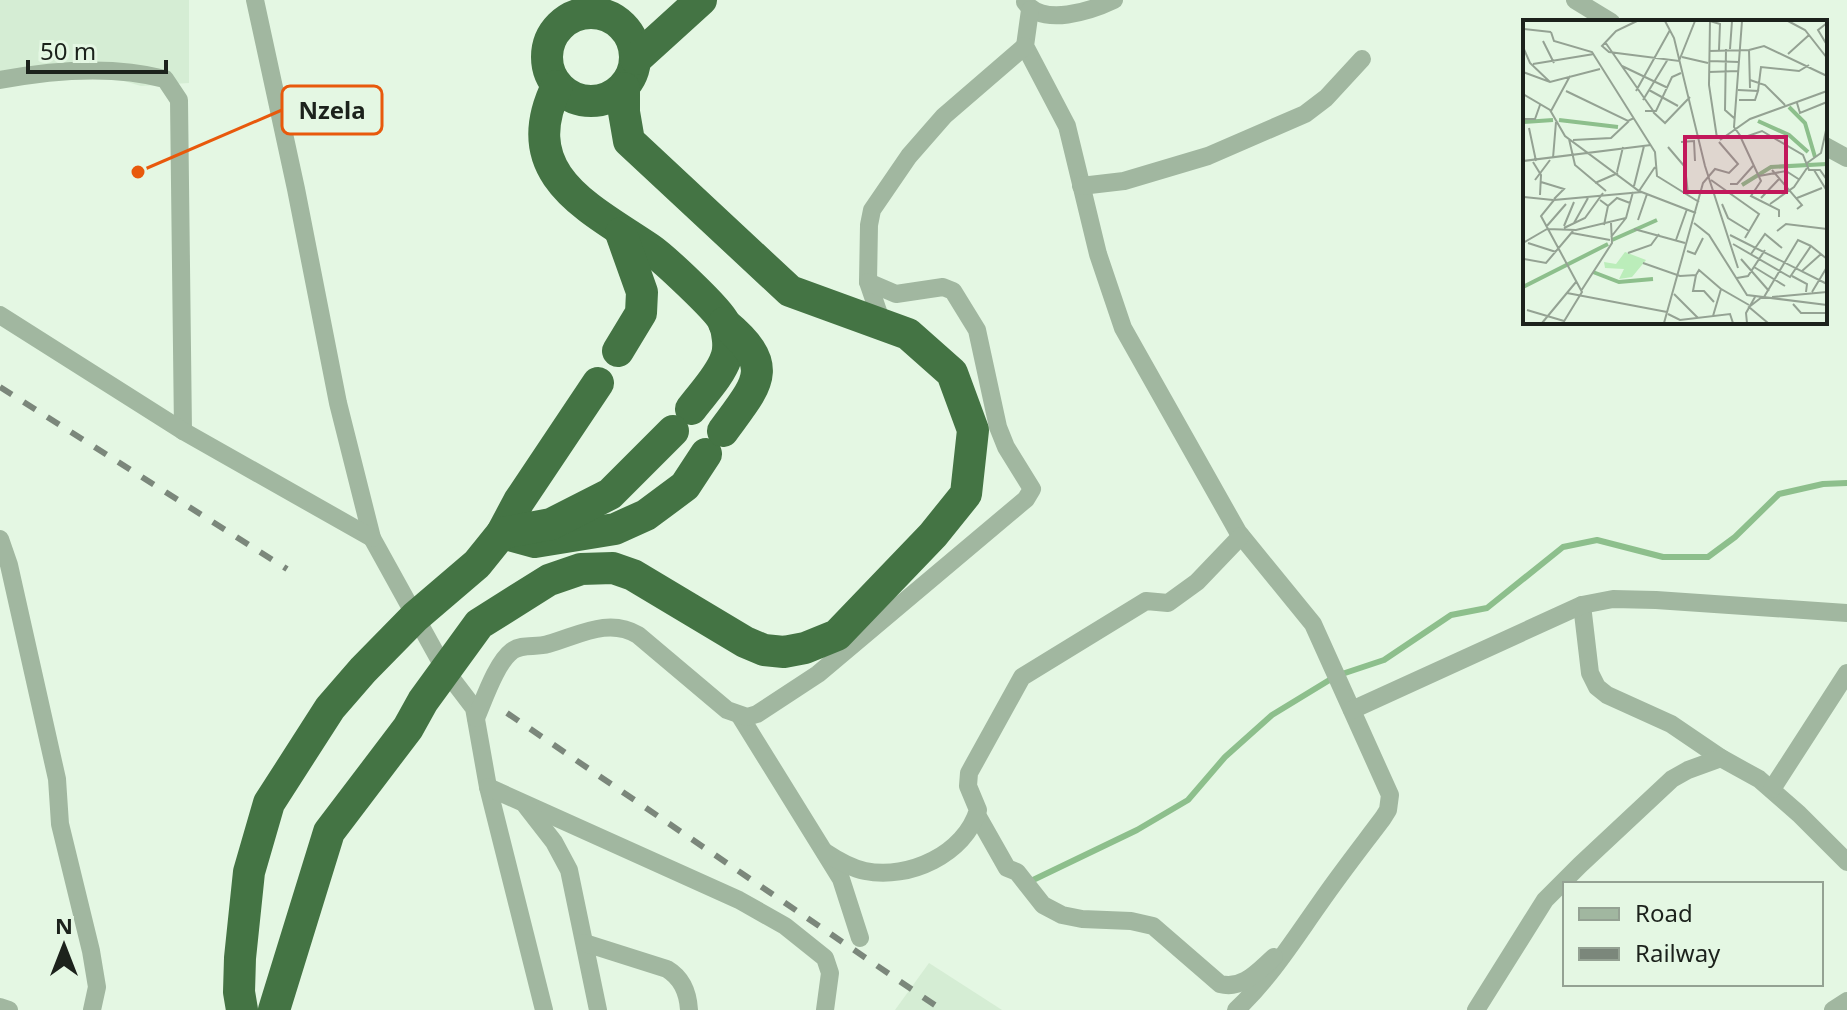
<svg xmlns="http://www.w3.org/2000/svg" width="1847" height="1010" font-family="'Noto Sans',sans-serif">
	<style>
		.built { fill: #d5edd4 }
		.lines { fill: none; stroke-linecap: round; stroke-linejoin: round }
		.stream { stroke: #8dbf8c; stroke-width: 6 }
		.street { stroke: #a1b7a0; stroke-width: 18 }
		.highway { stroke: #447444; stroke-width: 32 }
		.rail { stroke: #7b877b; stroke-width: 6; stroke-dasharray: 14 14; stroke-linecap: butt }
		.inset-river { fill: none; stroke: #8dbf8c; stroke-width: 4 }
		.inset-road { fill: none; stroke: #94a293; stroke-width: 2 }
		.view { fill: #c2185b; fill-opacity: 0.15; stroke: #c2185b; stroke-width: 4 }
		.inset-edge { fill: none; stroke: #1c221c; stroke-width: 4 }
		.leader { fill: none; stroke: #e8590c; stroke-width: 3 }
		.callout-dot { fill: #e8590c; stroke: #e4f7e3; stroke-width: 3 }
		.callout { fill: #e4f7e3; stroke: #e8590c; stroke-width: 3 }
		.callout-label { font-size: 24px; text-anchor: middle; font-weight: bold; fill: #1c221c }
	</style>
	<rect width="100%" height="100%" fill="#e4f7e3"/>
	<g class="built">
		<polygon points="0,0 189,0 189,83 141,86 59,62 0,83"/>
		<polygon points="929,963 1002,1010 895,1010"/>
	</g>
	<g class="lines">
		<polyline class="stream" points="1033,880 1137,830 1188,800 1225,757 1272,715 1336,676 1384,660 1451,615 1487,608 1563,547 1597,540 1663,557 1708,557 1735,537 1779,494 1823,484 1847,483"/>
		<g class="street">
			<polyline points="255,0 296,189 338,403 372,538 445,670 474,708 488,787 544,1010"/>
			<polyline points="1575,0 1611,22"/>
			<path d="M1025,2C1043,27 1091,11 1114,0"/>
			<path d="M1030,10L1025,46L1067,126L1098,254L1123,328L1238,532L1313,624L1390,795L1388,810L1383,818C1362,846 1340,874 1320,903C1293,941 1270,978 1236,1010"/>
			<path d="M0,80C53,70 112,65 165,79L179,100L183,431"/>
			<polyline points="1825,146 1847,158"/>
			<polyline points="1081,186 1124,181 1208,156 1305,114 1326,98 1362,59"/>
			<polyline points="0,315 183,431 372,538"/>
			<polyline points="882,323 868,282 869,225 872,210 909,156 944,116 1025,46"/>
			<polyline points="0,539 9,565 57,779 60,824 91,951 97,987 92,1010"/>
			<polyline points="1582,605 1590,673 1597,687 1607,695 1671,724 1721,758 1759,779 1799,814 1847,862"/>
			<polyline points="1352,710 1582,605 1613,599 1656,600 1847,613"/>
			<polyline points="740,716 841,879 860,938"/>
			<path d="M476,718C484,700 496,663 512,651C522,643 536,648 548,644C578,636 608,617 638,635L727,710L747,717L757,714L818,674L1026,499L1032,489L1006,447L998,427L977,330L953,291L943,287L896,294L868,282"/>
			<polyline points="488,787 739,900 785,926 825,958 830,973 825,1010"/>
			<polyline points="1772,789 1847,673"/>
			<polyline points="526,806 554,842 569,870 598,1010"/>
			<path d="M977,815L1007,868L1017,872L1043,905L1062,915L1082,919L1131,921L1153,926L1220,984C1243,990 1258,971 1274,957"/>
			<path d="M825,852C837,860 850,868 865,871C909,880 965,854 978,810L968,786L969,773L1022,677L1146,601L1168,603L1197,582L1241,536"/>
			<path d="M585,943L667,969C682,978 688,992 689,1010"/>
			<polyline points="0,1007 9,1010"/>
			<polyline points="1476,1010 1545,900 1580,865 1672,779 1688,770 1721,758"/>
			<polyline points="1833,1010 1847,1001"/>
		</g>
		<g class="highway">
			<circle cx="591" cy="57" r="44"/>
			<polyline points="636,59 701,0"/>
			<path d="M557,86C514,174 588,207 650,249C663,258 718,309 724,322C728,332 730,349 726,358C720,376 702,394 691,409"/>
			<polyline points="618,351 641,313 642,292 621,233"/>
			<polyline points="598,383 519,501 502,533 535,542 615,529 646,515 685,486 706,454"/>
			<path d="M723,431C758,383 777,367 724,323"/>
			<polyline points="242,1010 239,992 240,958 249,872 269,803 330,708 363,670 415,617 477,564 502,533 551,524 610,494 673,431"/>
			<polyline points="274,1010 329,832 408,728 423,701 479,624 549,580 581,569 613,568 633,575 745,642 764,650 784,652 805,648 837,635 933,535 966,494 973,430 952,373 908,334 790,291 629,141 624,112 624,88"/>
		</g>
		<g class="rail">
			<polyline points="0,387 287,569"/>
			<polyline points="507,713 942,1010"/>
		</g>
	</g>
	<g transform="translate(1523 20)">
		<rect width="304" height="304" fill="#e4f7e3"/>
		<path d="M102,232L123,240L109,257L96,259L101,249L82,248L81,242L93,244Z" fill="#bbedba"/>
		<path class="inset-river" d="M266,87L282,103L292,137M36,100L95,107M235,101L266,115L285,132M0,102L30,100M219,165L248,147L304,144M89,220L134,200M70,252L96,262L130,259M0,267L85,224"/>
		<path class="inset-road" d="M114,1L93,11L79,26L86,32L156,41L172,1M142,1L151,18L182,146L215,248M187,1L197,4L196,30M187,1L186,65L194,118M219,1L211,107L219,118L239,111L280,135L286,150H297L304,160M265,1L282,10L304,38M304,3L295,10L304,25M0,9L28,12M28,12L31,21L69,32L132,132L134,156L176,182M20,21L31,43M82,22L131,92M0,27L7,43L27,62M203,29L202,90L211,98M207,29L209,1M226,30L241,26L304,56M186,31L226,30L227,68M265,34L286,15M159,37L185,43M187,41L216,42M10,44L71,34M99,46L145,68M0,52L27,62L77,49M186,52L215,51M227,60L242,65L262,85M126,70L155,86M215,70L235,71L232,80H216M43,71L105,101L111,98M113,71L147,10M235,71L238,47L276,51L286,45M0,74L27,90L42,116L116,171L173,193M120,80L145,39M274,83L277,93L304,82M28,91L47,56M122,91H133L149,57L158,53M130,92L142,103L167,77M0,99H12L17,85M6,108L13,141M218,118L238,161L228,176L256,190V197M46,119L52,145L83,171M50,120L88,118L106,101M197,120L227,99L304,71M158,122L171,121L172,141M145,127L162,147L165,174M30,138L33,102M0,141L128,125M10,142L18,155L17,175M284,143L298,133L304,106M249,150L279,185L274,189M291,150L304,171M94,152L100,127M236,156L263,151L277,160M12,160L27,140M188,160L236,194L222,218M18,162L41,169L31,179M72,163L95,153M207,164H214L230,146M111,166L121,126M116,171L132,147M0,177L30,180M238,178L256,159M274,178L299,168M77,180L85,186L81,205M199,184L205,198L226,211M247,184L271,167L284,148M85,186L94,178L107,183M115,200L124,174M51,203L65,178M171,203L186,215L224,275L304,285M41,206L51,182M23,207L43,184M41,208L62,198L80,173M24,209L53,210L103,198L110,172M111,209L162,223M254,211L263,204L304,209M49,213L87,220M207,215L304,264M88,217L103,198M153,220L164,189M0,223L24,209M5,223L33,232M210,224L267,257L288,226L304,239M164,231L172,234L180,218M105,233L128,225L136,214M228,234L242,214L259,228M1,239L23,243L50,211M218,239L246,271M120,243L157,256L173,255L170,271H181L191,282M231,247L262,266M279,251L298,234M173,255L176,250L198,269M269,256L284,264L283,272M214,258L225,256L242,230M58,271L89,223L88,203M289,272L304,247M44,273L144,292M151,274L175,298M239,277L226,287L245,303M241,277L275,220L288,226M249,277L304,272M270,284L278,293H304M4,290L41,301M145,294L157,300L207,294L210,303M190,296L198,269L226,285M19,303L53,262M40,303L59,272L18,196L31,180L119,172M141,303L180,163L192,149L206,153L215,144L196,122M224,303L223,293L232,277"/>
		<path class="view" d="M162,117H263V172H162Z"/>
		<rect width="304" height="304" class="inset-edge"/>
	</g>
	<path class="leader" d="M138 172L282 110"/>
	<circle class="callout-dot" cx="138" cy="172" r="8"/>
	<rect class="callout" x="282" y="86" width="100" height="48" rx="8"/>
	<g class="callout-label">
		<text x="332" y="119">Nzela</text>
	</g>
	<rect x="1563" y="882" width="260" height="104" fill="#e4f7e3" stroke="#94a293" stroke-width="2"/>
	<rect x="1579" y="908" width="40" height="12" fill="#a1b7a0" stroke="#94a293" stroke-width="2"/>
	<text x="1635" y="922" font-size="24" fill="#1c221c">Road</text>
	<rect x="1579" y="948" width="40" height="12" fill="#7b877b" stroke="#94a293" stroke-width="2"/>
	<text x="1635" y="962" font-size="24" fill="#1c221c">Railway</text>
	<g transform="translate(64 946)" stroke="#e4f7e3" stroke-width="6" paint-order="stroke">
	<path d="M0-6L14 30L0 20L-14 30Z" fill="#1c221c"/>
	<text y="-12" font-size="22" font-weight="bold" text-anchor="middle" fill="#1c221c">N</text>
	</g>
	<path d="M28 60v12h138v-12" fill="none" stroke="#1c221c" stroke-width="4"/>
	<text x="40" y="60" font-size="24" fill="#1c221c" stroke="#e4f7e3" stroke-width="6" paint-order="stroke">50 m</text>
</svg>
